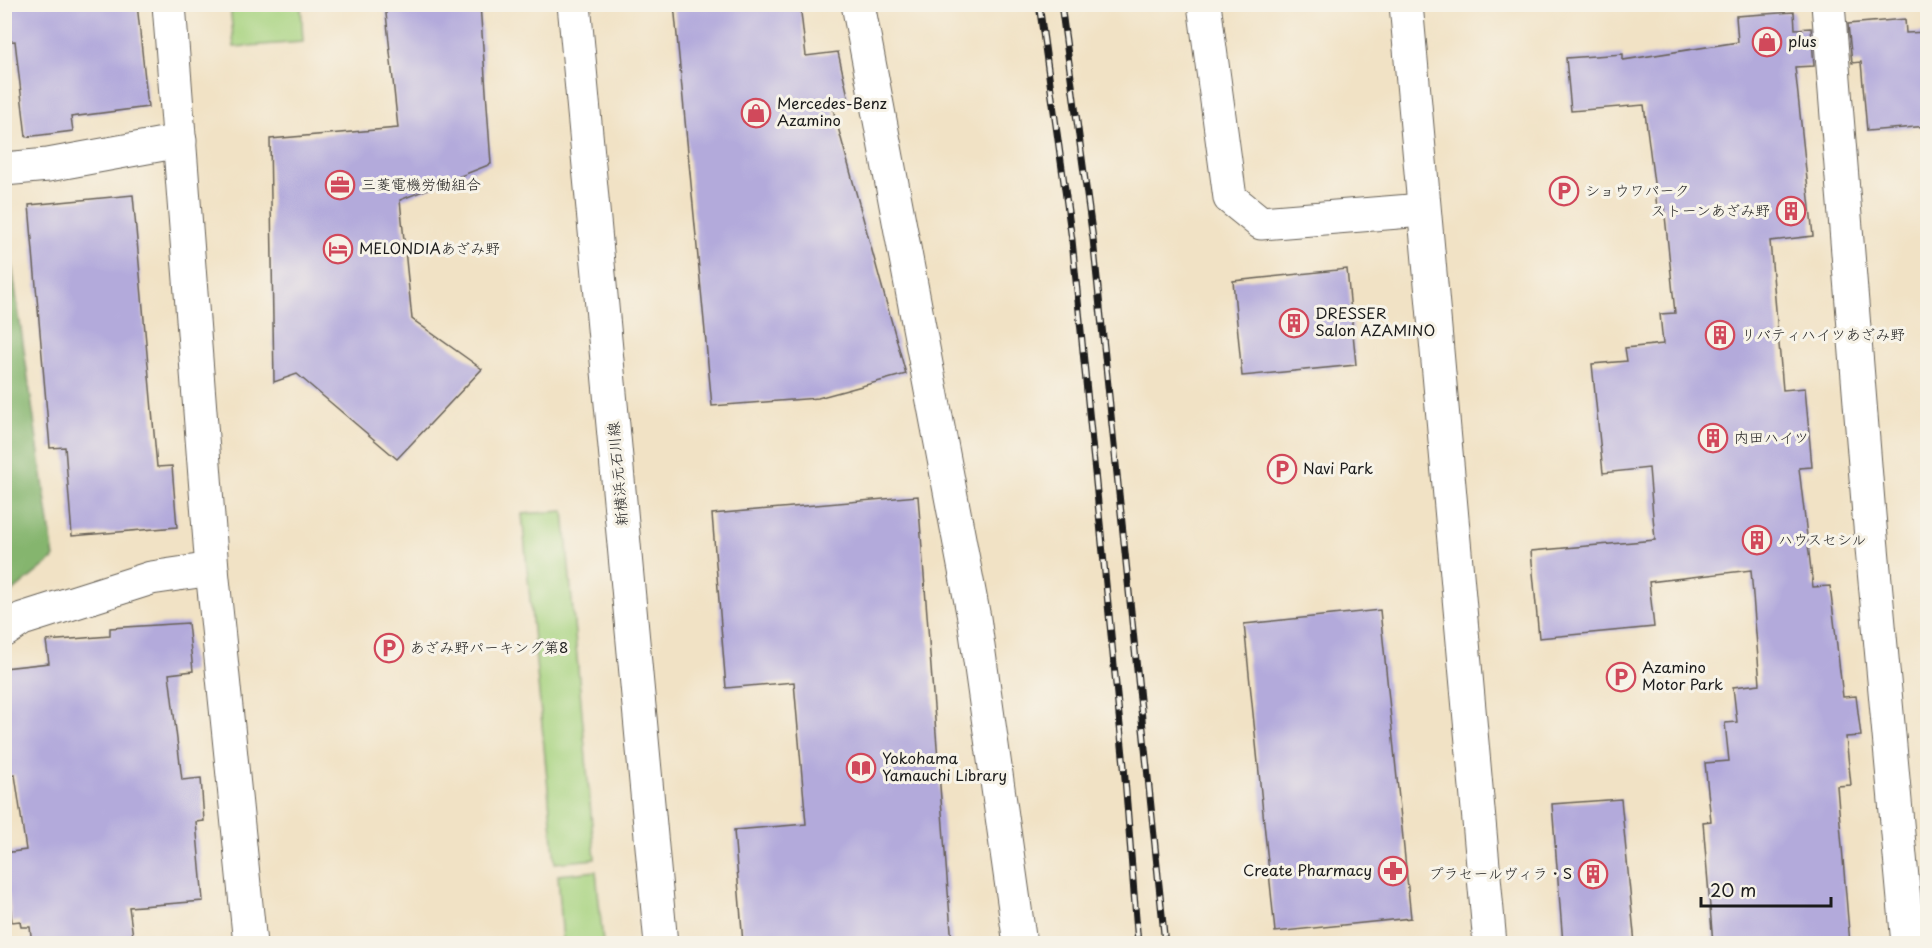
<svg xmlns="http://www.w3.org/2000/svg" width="1932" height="948" font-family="'Playpen Sans','Klee One',sans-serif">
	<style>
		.green { fill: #a7d380; stroke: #62784e; stroke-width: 1.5 }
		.forest { fill: #85b56e; stroke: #506845; stroke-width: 1.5 }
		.building { fill: #b3aadb }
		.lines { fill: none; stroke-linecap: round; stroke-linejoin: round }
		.street-casing { stroke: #676157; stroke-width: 35 }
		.secondary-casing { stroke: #676157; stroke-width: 35 }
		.street { stroke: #fff; stroke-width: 33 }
		.secondary { stroke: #fff; stroke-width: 33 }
		.rail-casing { stroke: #1c1c1c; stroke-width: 7 }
		.rail { stroke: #f7f3e8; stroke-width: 4.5; stroke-dasharray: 14; stroke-linecap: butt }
		.labels { text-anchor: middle; stroke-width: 6; stroke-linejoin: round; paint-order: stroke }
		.poi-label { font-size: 15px; fill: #1c1c1c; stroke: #f7f3e8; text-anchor: start }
		.street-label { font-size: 15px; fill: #1c1c1c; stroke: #f7f3e8 }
	</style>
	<rect width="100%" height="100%" fill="#f7f3e8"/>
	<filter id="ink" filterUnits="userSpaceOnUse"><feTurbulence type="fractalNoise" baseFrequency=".0167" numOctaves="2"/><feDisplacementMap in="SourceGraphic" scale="12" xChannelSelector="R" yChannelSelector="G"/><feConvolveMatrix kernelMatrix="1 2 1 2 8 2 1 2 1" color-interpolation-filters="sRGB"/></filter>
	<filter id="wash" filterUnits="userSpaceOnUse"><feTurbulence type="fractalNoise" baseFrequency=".008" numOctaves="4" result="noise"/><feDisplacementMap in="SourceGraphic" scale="24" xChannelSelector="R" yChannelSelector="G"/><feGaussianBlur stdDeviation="1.35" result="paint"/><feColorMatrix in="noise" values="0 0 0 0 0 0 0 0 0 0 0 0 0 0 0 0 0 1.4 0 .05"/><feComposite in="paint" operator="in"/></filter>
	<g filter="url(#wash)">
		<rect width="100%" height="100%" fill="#f1e2c5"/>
		<g class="green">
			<polygon points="230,5 301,5 303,42 234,47"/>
			<polygon points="564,511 595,859 555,863 522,514"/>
			<polygon points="596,871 603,943 563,943 558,875"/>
		</g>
		<polygon class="forest" points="5,218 54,558 5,598 4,598"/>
		<g id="blocks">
			<g class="building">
				<polygon points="4,4 137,4 148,107 71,117 73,131 26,137 15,41 4,42"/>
				<polygon points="385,4 480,4 491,164 400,200 412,319 482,369 397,459 297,374 274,382 270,139 398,128"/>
				<polygon points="674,4 800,4 806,56 838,52 850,105 833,109 906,374 818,398 712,406"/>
				<polygon points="1794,12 1795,29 1811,28 1814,66 1795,67 1813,236 1770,241 1783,390 1805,388 1812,467 1799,468 1813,587 1830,586 1843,697 1856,696 1861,736 1846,737 1851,785 1837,786 1850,944 1713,944 1703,822 1711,821 1705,763 1729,761 1725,723 1737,722 1733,687 1760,684 1751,570 1649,582 1654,627 1539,638 1531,551 1655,540 1649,468 1603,473 1592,364 1627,361 1625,348 1663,344 1660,314 1675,313 1664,206 1657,207 1644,105 1571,111 1566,58 1623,54 1623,60 1738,42 1736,16"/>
				<polygon points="1905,19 1906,33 1928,32 1928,126 1867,131 1861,62 1852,63 1848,24"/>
				<polygon points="133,195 157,467 172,466 177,527 72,536 65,447 50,448 29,205"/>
				<polygon points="1347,269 1356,365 1242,376 1233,281"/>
				<polygon points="918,496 952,944 743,944 734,830 806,824 794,682 726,688 712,514"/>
				<polygon points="1380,610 1411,918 1275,932 1244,624"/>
				<polygon points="188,623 193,671 169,674 182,780 201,778 204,821 196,822 203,901 129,907 134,944 32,944 30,927 21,927 20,921 12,922 4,858 4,853 26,850 15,775 4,776 4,668 49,663 46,641 110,636 110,628"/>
				<polygon points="1621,799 1635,944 1563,944 1552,804"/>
			</g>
		</g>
	</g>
	<g filter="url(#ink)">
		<use href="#blocks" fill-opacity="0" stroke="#676157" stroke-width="1.5"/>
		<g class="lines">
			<g class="street-casing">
				<g id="street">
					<polyline points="169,4 212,569 250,944"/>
					<polyline points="858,4 974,618 1020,944"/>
					<polyline points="1204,4 1230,198 1261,223 1423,210"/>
					<polyline points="1828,4 1869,515 1908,944"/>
					<polyline points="4,169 48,165 180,141"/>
					<polyline points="4,631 22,619 151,578 212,569"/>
				</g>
			</g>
			<g class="secondary-casing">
				<g id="secondary">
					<polyline points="574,4 661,944"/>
					<polyline points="1406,4 1490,944"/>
				</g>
			</g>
			<use href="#street" class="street"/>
			<use href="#secondary" class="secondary"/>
			<g class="rail-casing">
				<g id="rail">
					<polyline points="1039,4 1072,240 1124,766 1138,944"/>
					<polyline points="1061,4 1093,239 1165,944"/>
				</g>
			</g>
			<use href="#rail" class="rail"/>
		</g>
	</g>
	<defs>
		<g id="shop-ring" transform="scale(1.5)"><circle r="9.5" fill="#f7f3e8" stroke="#d1495b" stroke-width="1.5"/><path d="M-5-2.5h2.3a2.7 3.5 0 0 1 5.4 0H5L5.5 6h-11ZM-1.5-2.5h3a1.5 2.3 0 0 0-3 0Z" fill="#d1495b"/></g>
		<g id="office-ring" transform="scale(1.5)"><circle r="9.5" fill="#f7f3e8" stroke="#d1495b" stroke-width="1.5"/><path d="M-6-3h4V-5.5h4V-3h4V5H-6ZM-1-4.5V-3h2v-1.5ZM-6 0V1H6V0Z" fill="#d1495b"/></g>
		<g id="parking-ring" transform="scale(1.5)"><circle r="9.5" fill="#f7f3e8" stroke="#d1495b" stroke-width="1.5"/><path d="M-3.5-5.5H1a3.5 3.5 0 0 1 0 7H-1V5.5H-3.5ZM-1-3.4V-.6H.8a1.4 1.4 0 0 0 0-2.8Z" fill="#d1495b"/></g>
		<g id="building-ring" transform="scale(1.5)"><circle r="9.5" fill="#f7f3e8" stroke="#d1495b" stroke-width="1.5"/><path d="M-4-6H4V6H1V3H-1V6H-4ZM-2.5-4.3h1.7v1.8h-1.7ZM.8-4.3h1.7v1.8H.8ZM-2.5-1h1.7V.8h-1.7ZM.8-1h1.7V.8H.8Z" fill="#d1495b"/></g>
		<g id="hotel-ring" transform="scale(1.5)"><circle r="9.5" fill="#f7f3e8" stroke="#d1495b" stroke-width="1.5"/><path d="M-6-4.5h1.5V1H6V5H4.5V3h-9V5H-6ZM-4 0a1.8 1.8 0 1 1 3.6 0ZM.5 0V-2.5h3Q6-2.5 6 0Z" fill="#d1495b"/></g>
		<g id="library-ring" transform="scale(1.5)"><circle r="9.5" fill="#f7f3e8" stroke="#d1495b" stroke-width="1.5"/><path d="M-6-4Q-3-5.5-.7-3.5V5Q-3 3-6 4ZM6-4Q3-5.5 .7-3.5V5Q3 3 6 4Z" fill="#d1495b"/></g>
		<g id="pharmacy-ring" transform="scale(1.5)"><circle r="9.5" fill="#f7f3e8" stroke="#d1495b" stroke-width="1.5"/><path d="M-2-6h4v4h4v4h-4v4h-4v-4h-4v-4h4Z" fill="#d1495b"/></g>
	</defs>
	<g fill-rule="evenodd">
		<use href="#shop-ring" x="1767" y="42"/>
		<use href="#shop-ring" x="756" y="113"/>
		<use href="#office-ring" x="340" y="185"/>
		<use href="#parking-ring" x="1564" y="191"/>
		<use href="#building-ring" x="1791" y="211"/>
		<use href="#hotel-ring" x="338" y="249"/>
		<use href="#building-ring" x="1294" y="323"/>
		<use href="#building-ring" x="1720" y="335"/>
		<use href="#building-ring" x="1713" y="438"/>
		<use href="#parking-ring" x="1282" y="469"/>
		<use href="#building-ring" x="1757" y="540"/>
		<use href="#parking-ring" x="389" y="648"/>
		<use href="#parking-ring" x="1621" y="677"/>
		<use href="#library-ring" x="861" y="768"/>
		<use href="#pharmacy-ring" x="1393" y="871"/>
		<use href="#building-ring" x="1593" y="874"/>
	</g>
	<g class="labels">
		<g class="poi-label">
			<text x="1788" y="47">plus</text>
			<text x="777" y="109">Mercedes-Benz<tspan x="777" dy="17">Azamino</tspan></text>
			<text x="361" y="190">三菱電機労働組合</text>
			<text x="1585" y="196">ショウワパーク</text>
			<text x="1770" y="216" text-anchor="end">ストーンあざみ野</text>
			<text x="359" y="254">MELONDIAあざみ野</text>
			<text x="1315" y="319">DRESSER<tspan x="1315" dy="17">Salon AZAMINO</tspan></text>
			<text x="1741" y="340">リバティハイツあざみ野</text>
			<text x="1734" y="443">内田ハイツ</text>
			<text x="1303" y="474">Navi Park</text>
			<text x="1778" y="545">ハウスセシル</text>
			<text x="410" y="653">あざみ野パーキング第8</text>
			<text x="1642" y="673">Azamino<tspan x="1642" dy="17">Motor Park</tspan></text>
			<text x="882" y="764">Yokohama<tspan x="882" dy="17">Yamauchi Library</tspan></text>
			<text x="1372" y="876" text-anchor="end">Create Pharmacy</text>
			<text x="1572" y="879" text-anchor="end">プラセールヴィラ・S</text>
		</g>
		<g class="street-label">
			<text transform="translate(618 474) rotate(-95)" y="5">新横浜元石川線</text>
		</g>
	</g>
	<rect width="1932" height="948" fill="none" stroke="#f7f3e8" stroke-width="24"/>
	<path d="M1701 897v9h130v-9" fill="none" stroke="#1c1c1c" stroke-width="3"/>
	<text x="1710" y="897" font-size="18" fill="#1c1c1c" stroke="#f7f3e8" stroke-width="4.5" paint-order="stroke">20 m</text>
</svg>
